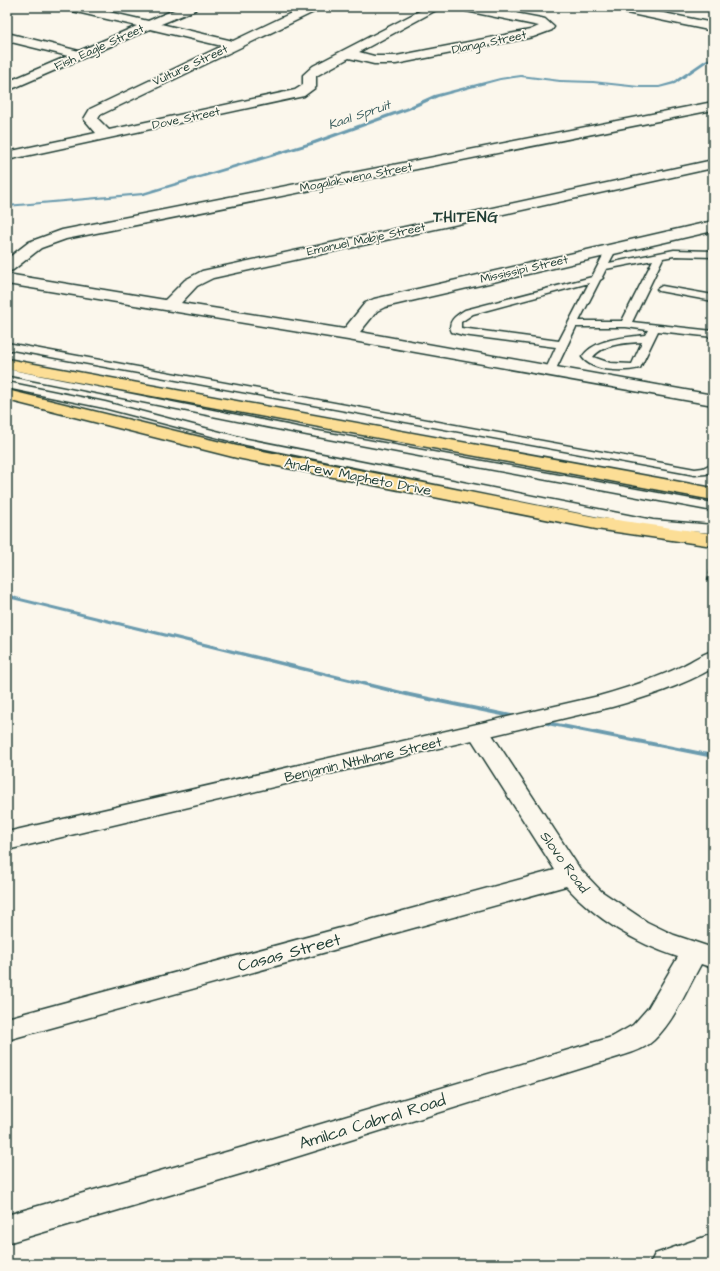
<svg xmlns="http://www.w3.org/2000/svg" width="720" height="1271" font-family="'Architects Daughter',sans-serif">
	<style>
		.lines { fill: none; stroke-linecap: round; stroke-linejoin: round }
		.stream { fill: #6b9bae; fill-rule: evenodd }
		.lane-casing { stroke: #1f3d34; stroke-width: 3 }
		.street-casing { stroke: #1f3d34; stroke-width: 3 }
		.secondary-casing { stroke: #1f3d34; stroke-width: 3 }
		.primary-casing { stroke: #1f3d34; stroke-width: 3 }
		.path { stroke: #1f3d34; stroke-width: 2.5; stroke-dasharray: 4 3; stroke-linecap: butt }
		.lane { fill: #fbf7ec; fill-rule: evenodd }
		.street { fill: #fbf7ec; fill-rule: evenodd }
		.secondary { fill: #fbf7ec; fill-rule: evenodd }
		.primary { fill: #fcde96; fill-rule: evenodd }
		.labels { text-anchor: middle; stroke-width: 3.5; stroke-linejoin: round; paint-order: stroke }
		.far-street-label { font-size: 12px; fill: #1f3d34; stroke: #fbf7ec }
		.far-water-label { font-size: 13px; font-style: italic; fill: #385c5d; stroke: #fbf7ec }
		.street-label { font-size: 14px; fill: #1f3d34; stroke: #fbf7ec }
		.far-district-label { font-size: 15px; font-weight: bold; letter-spacing: 1px; fill: #1f3d34; stroke: #fbf7ec }
		.near-street-label { font-size: 17px; fill: #1f3d34; stroke: #fbf7ec }
	</style>
	<rect width="100%" height="100%" fill="#fbf7ec"/>
	<filter id="ink" filterUnits="userSpaceOnUse"><feTurbulence type="fractalNoise" baseFrequency=".025" numOctaves="2"/><feDisplacementMap in="SourceGraphic" scale="8" xChannelSelector="R" yChannelSelector="G"/><feConvolveMatrix kernelMatrix="1 2 1 2 8 2 1 2 1" color-interpolation-filters="sRGB"/></filter>
	<g filter="url(#ink)">
		<g class="lines">
			<g class="stream">
				<polygon points="713,57 713,59 707,62 675,84 659,88 639,88 593,83 560,82 521,77 500,80 438,97 409,110 315,144 144,195 7,207 7,205 142,193 311,142 405,108 434,95 500,78 521,75 560,80 593,81 639,86 659,86 673,82 705,60"/>
				<polygon points="7,592 16,597 410,693 521,716 525,718 521,720 410,697 12,599 7,597"/>
				<polygon points="534,719 537,719 713,754 713,758 537,723 534,723 533,721"/>
			</g>
			<g class="lane-casing">
				<g id="lane">
					<path d="M612,245L617,248L609,263L674,250L713,251V257L674,256L663,258L632,322L713,331V337L658,331L640,368C623,372 593,372 582,357C595,338 624,338 645,335L648,330L626,327H576L555,371L550,374L545,371L556,347L463,335L452,332C446,321 457,315 465,310L592,277L607,248ZM653,260L622,321H579L600,280L603,278L602,277L606,269ZM589,283L559,341L461,328V322L473,314ZM642,342L632,364L610,363L593,357C604,343 627,343 642,342Z"/>
					<polygon points="662,286 713,295 713,301 659,291 657,289"/>
					<polygon points="7,343 695,469 703,468 713,463 713,471 706,474 695,475 7,349"/>
					<polygon points="7,369 307,429 713,503 713,511 307,435 7,375"/>
					<polygon points="7,382 105,402 247,439 653,520 713,525 713,533 653,528 246,445 104,408 7,388"/>
				</g>
			</g>
			<g class="street-casing">
				<g id="street">
					<polygon points="66,7 87,7 148,21 181,7 197,7 195,10 161,24 233,41 304,7 320,7 318,10 100,115 98,119 109,130 295,90 303,85 303,75 313,66 427,7 442,7 359,52 374,56 396,56 530,30 539,26 466,11 460,7 484,7 541,18 545,19 554,27 552,30 533,37 396,64 374,64 349,58 316,76 316,87 304,96 7,160 7,152 96,133 84,119 90,109 222,46 150,29 7,91 7,82 68,56 7,41 7,33 79,51 137,26 68,10"/>
					<polygon points="713,102 713,110 66,239 41,248 13,270 7,272 7,259 29,242 62,230"/>
					<polygon points="713,160 713,168 213,278 197,286 181,303 344,329 365,303 374,299 713,221 713,231 385,307 377,311 360,332 713,395 713,405 348,340 7,284 7,274 165,300 185,280 202,271"/>
					<path d="M479,724L487,727L580,869L601,891L647,922L674,935L713,948V968L701,964C687,989 675,1020 654,1040C646,1048 632,1053 621,1056L254,1170L7,1243V1215L254,1144L612,1037L633,1025L648,1008L678,957C635,943 596,919 566,886L7,1040V1018L555,870L467,732L471,727Z"/>
					<polygon points="713,1234 713,1262 707,1264 650,1264 655,1254"/>
				</g>
			</g>
			<g class="secondary-casing">
				<g id="secondary">
					<polygon points="611,7 634,7 713,23 713,31 617,11"/>
					<path d="M713,651V668C682,686 647,697 612,707L7,850V832L599,696C627,688 655,679 682,666C693,661 701,654 713,651Z"/>
				</g>
			</g>
			<g class="primary-casing">
				<g id="primary">
					<polygon points="7,359 713,488 713,500 7,369"/>
					<polygon points="7,390 237,446 596,517 713,534 713,546 596,529 237,458 7,400"/>
				</g>
			</g>
			<polyline class="path" points="713,564 708,580 713,581"/>
			<use href="#lane" class="lane"/>
			<use href="#street" class="street"/>
			<use href="#secondary" class="secondary"/>
			<use href="#primary" class="primary"/>
		</g>
	</g>
	<g class="labels">
		<g class="far-street-label">
			<text transform="translate(489 42) rotate(-12)" y="4">Dlanga Street</text>
			<text transform="translate(99 47) rotate(-24)" y="4">Fish Eagle Street</text>
			<text transform="translate(190 65) rotate(-25)" y="4">Vulture Street</text>
			<text transform="translate(186 118) rotate(-12)" y="4">Dove Street</text>
			<text transform="translate(356 177) rotate(-11)" y="4">Mogalakwena Street</text>
			<text transform="translate(366 239) rotate(-12)" y="4">Emanuel Mabje Street</text>
			<text transform="translate(524 269) rotate(-13)" y="4">Mississipi Street</text>
		</g>
		<g class="far-water-label">
			<text transform="translate(359 114) rotate(-19)" y="5">Kaal Spruit</text>
		</g>
		<g class="street-label">
			<text transform="translate(358 476) rotate(11)" y="5">Andrew Mapheto Drive</text>
			<text transform="translate(363 759) rotate(-13)" y="5">Benjamin Nthlhane Street</text>
			<text transform="translate(565 862) rotate(54)" y="5">Slovo Road</text>
		</g>
		<g class="far-district-label">
			<text x="466" y="222">THITENG</text>
		</g>
		<g class="near-street-label">
			<text transform="translate(289 952) rotate(-15)" y="6">Casas Street</text>
			<text transform="translate(372 1121) rotate(-17)" y="6">Amilca Cabral Road</text>
		</g>
	</g>
	<rect width="720" height="1271" fill="none" stroke="#fbf7ec" stroke-width="24"/>
	<rect x="12" y="12" width="696" height="1247" fill="none" stroke="#1f3d34" stroke-width="1.5" filter="url(#ink)"/>
</svg>
